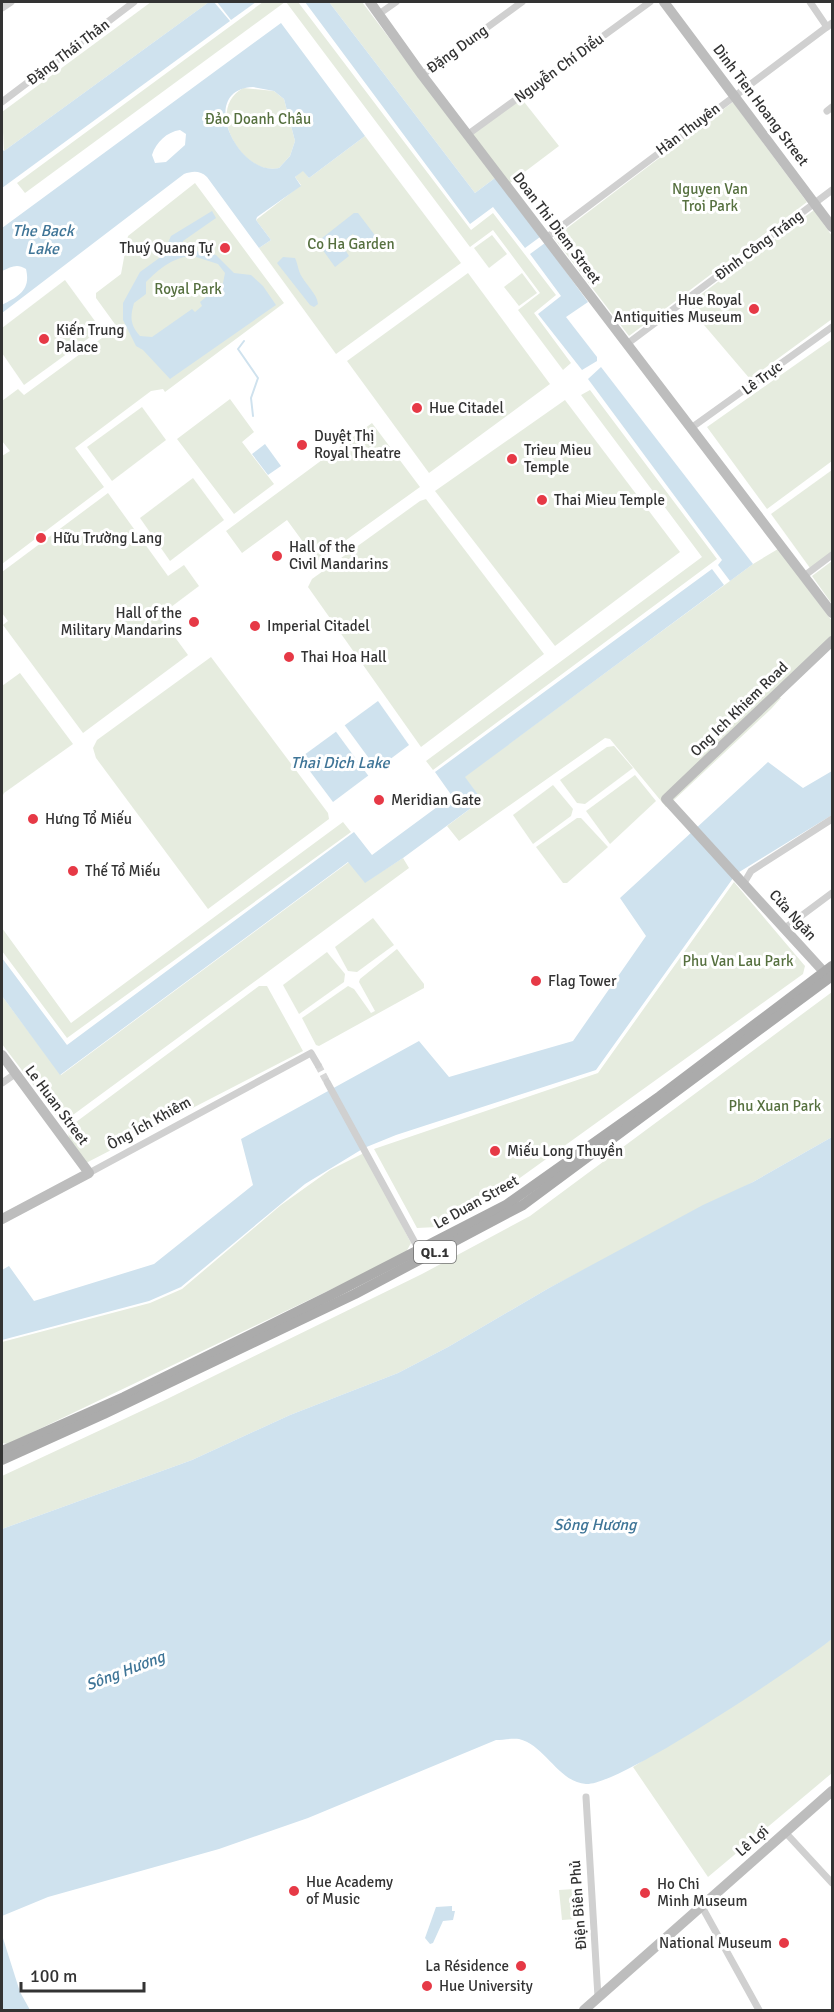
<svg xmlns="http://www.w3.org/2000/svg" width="834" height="2012" font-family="Signika,sans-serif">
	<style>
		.green { fill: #e6ecdf }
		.water { fill: #cfe2ee; fill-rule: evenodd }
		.pier { fill: #fff }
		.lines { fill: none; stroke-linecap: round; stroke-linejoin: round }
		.stream { stroke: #cfe2ee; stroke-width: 2 }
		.street-tunnel { stroke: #d6d6d6; stroke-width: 7; stroke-dasharray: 7 3.5; stroke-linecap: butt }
		.street { stroke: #d0d0d0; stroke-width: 7 }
		.secondary { stroke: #bdbdbd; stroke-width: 10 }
		.primary { stroke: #ababab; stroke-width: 10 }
		.poi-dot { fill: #e63946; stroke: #fff; stroke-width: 2 }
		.labels { text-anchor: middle; stroke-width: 6; stroke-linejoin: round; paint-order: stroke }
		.shield { fill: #fff; stroke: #707070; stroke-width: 1.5 }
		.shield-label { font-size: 14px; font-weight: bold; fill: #333 }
		.street-label { font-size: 15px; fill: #333; stroke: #fff }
		.park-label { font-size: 15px; fill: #56703f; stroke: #fff }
		.poi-label { font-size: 15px; fill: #333; stroke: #fff; text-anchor: start }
		.water-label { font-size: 16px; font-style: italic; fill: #3f7597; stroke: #fff }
	</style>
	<rect width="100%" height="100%" fill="#fff"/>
	<g class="green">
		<polygon points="151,2 209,2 4,151 2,112"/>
		<polygon points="263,2 285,2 25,193 17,183"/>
		<polygon points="286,2 298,2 471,230 493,213 556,295 534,313 571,363 563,370 518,310 540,293 493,230 470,247"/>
		<polygon points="329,2 362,2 495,178 475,193"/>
		<path d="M243,88L274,91L284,99L295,141L290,156L279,168C244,177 203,111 243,88Z"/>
		<polygon points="521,98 559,146 506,186 467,138"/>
		<polygon points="733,102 807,202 629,336 554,238"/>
		<polygon points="365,136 461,263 336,354 259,248 271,240 256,220 301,185 295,177 303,170 309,178"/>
		<polygon points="195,183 284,303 165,392 163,389 151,391 75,448 104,487 2,564 2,456 10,451 2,441 2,401 18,389 24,395 117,327 96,298 96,293 121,274 128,236"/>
		<polygon points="814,210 832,236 832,319 750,379 687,305"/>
		<polygon points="492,235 507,254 489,268 474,248"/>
		<polygon points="468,273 550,384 429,473 347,361"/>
		<polygon points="522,273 537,293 519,306 504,287"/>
		<polygon points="65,280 100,328 97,332 24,385 2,353 2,328"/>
		<polygon points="832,339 832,461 767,509 707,427"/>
		<polygon points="590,390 717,559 433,770 426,761 702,557 581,395"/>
		<polygon points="230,399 254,432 242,442 274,484 234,514 177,439"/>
		<polygon points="565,400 680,552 555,646 435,491"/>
		<polygon points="142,407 166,440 112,481 87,447"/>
		<polygon points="372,423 420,487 317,561 287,520 242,553 226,531"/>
		<polygon points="832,470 832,552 810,568 771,514"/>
		<polygon points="193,478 224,520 170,561 140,518"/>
		<polygon points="108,493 168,576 184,565 199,586 171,607 174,612 163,621 188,655 83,733 3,625 8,621 2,613 2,572"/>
		<polygon points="426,499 544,654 421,747 308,587 312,579 420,501"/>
		<polygon points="778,549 832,621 832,636 774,695 781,698 771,709 674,800 666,807 610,739 605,738 459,841 447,826 482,800 464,777 753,564"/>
		<polygon points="832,561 832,604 812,576"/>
		<polygon points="211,657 328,813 329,819 208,909 96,758 93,748 97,740"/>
		<polygon points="20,673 73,744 4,793 2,797 2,686"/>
		<polygon points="614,746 633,768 585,804 577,803 560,780 607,747"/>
		<polygon points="635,775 656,801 610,844 586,811"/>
		<polygon points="553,785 573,809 571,816 533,844 513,815"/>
		<polygon points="577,818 581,818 608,847 567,883 563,883 536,847"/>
		<polygon points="343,822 351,832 67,1038 2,951 2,928 71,1023"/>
		<polygon points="403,858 409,868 62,1123 2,1044 2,996 61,1075 349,862 365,882"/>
		<polygon points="734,882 805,966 803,974 492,1198 437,1227 417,1228 374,1149 598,1073"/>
		<polygon points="373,918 394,945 357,972 348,971 335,947"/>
		<polygon points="397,949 424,984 424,988 319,1046 316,1045 302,1018 348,986 354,989 371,1013 375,1011 359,982 360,979"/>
		<polygon points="327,952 345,974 344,982 299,1014 283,985"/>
		<polygon points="259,986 267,986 303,1051 86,1163 69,1140 68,1128"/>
		<polygon points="832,992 832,1137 753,1182 549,1288 448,1347 398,1373 290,1415 192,1460 2,1529 2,1476 167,1399 422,1274 530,1216"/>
		<polygon points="364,1153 411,1243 405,1254 8,1444 2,1443 2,1342 150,1303 182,1289 281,1205 330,1170"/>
		<polygon points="832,1639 832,1773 708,1877 633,1767"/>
		<polygon points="574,1889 576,1919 562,1920 559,1890"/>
	</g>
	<g class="water">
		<polygon points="209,2 214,2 230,21 2,188 2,149 4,151"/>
		<polygon points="217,2 256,2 231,20"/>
		<polygon points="305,2 329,2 475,193 495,178 540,237 525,248 493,207 470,224"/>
		<path d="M281,23L365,136L309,178L303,171L295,177L301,186L257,217L256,220L271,240L259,248L207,177C200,170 192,171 184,174L2,313V305C19,296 31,290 26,269C17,263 11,267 2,271V228ZM253,87L274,91L284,99L295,141L290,156L279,168C239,178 196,90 253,87ZM180,130L186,134L185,145L166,162L155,163L152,155C156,142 167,132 180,130Z"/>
		<path d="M212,211L216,218L183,241L182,246L190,250L216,255L234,273L251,275L263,286L276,305L170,379L143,350L136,346L123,320V303L140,272L162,256L171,236ZM193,256L218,264L225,273L223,283L200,302L202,306L195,312L192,309L152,337L140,336C130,325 130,317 134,303L146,294V282C160,268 173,257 193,256Z"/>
		<polygon points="354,213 358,213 377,238 364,247 353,234 341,243 349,256 335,267 317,242"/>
		<polygon points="545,243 588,302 566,317 597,357 597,361 582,370 538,314 561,296 530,254"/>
		<path d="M283,257L295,258C298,264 298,271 302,277C307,286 317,294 318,304L314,307L310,305L277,263Z"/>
		<polygon points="601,367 753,564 730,581 718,565 722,560 588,379"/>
		<polygon points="265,444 281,466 268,475 252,454"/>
		<polygon points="712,569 724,585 465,777 482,800 403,858 365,883 348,862 60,1075 2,996 2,958 67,1045 354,832 372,855 452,796 435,772"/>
		<polygon points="378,701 409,745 333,802 300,758"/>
		<polygon points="768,762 803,788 832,771 832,815 736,874 596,1070 396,1135 364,1148 305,1184 181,1287 149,1301 2,1340 2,1270 9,1266 34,1301 154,1264 253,1185 241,1139 419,1041 449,1077 573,1041 646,936 620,898"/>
		<path d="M832,1137V1639C797,1666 620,1786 586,1784C558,1782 545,1745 519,1739C512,1738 503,1740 496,1740L308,1818L219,1849L48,1897L2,1916V1529L192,1460L290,1415L398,1373L448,1347L549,1288L703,1205L753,1182Z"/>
		<polygon points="452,1906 452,1911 455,1911 453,1920 443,1921 433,1943 430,1944 425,1938 436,1907"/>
		<polygon points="2,1935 20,1992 30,2010 2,2010"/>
	</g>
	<polygon class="pier" points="343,723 379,772 370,778 334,729"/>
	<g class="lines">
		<polyline class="stream" points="244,341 238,349 258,378 251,398 253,416"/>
		<polyline class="street-tunnel" points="318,1065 327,1082"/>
		<g class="street">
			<polyline points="810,2 827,27"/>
			<polyline points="2,8 11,2"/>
			<polyline points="379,14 396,2"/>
			<polyline points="422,75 522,2"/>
			<polyline points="2,102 134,2"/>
			<polyline points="827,111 832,107"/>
			<polyline points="467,135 650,2"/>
			<polyline points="546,238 832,23"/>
			<polyline points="627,344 832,190"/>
			<polyline points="691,428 832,327"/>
			<polyline points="804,576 832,555"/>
			<polyline points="744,883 751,871 832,819"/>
			<polyline points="785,928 832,893"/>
			<polyline points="327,1082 419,1250"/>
			<polyline points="2,1083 15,1074"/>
			<polyline points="89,1173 311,1053 318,1065"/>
			<polyline points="586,1797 598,1997"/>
			<polyline points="785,1832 832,1883"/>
			<polyline points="701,1905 759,2010"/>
		</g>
		<g class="secondary">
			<polyline points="370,2 422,75 832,613"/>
			<polyline points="664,2 832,227"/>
			<polyline points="824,972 666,799 832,641"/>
			<polyline points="2,1055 89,1173 2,1219"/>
			<polyline points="584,2010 832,1791"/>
		</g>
		<g class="primary">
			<polyline points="2,1451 124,1397 329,1296 506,1205 660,1096 832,966"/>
			<polyline points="2,1460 104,1414 355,1294 523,1205 832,976"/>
		</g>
	</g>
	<g class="poi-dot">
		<circle cx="225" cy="248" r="6"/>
		<circle cx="754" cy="309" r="6"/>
		<circle cx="44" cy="339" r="6"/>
		<circle cx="417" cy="408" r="6"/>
		<circle cx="302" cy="445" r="6"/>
		<circle cx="512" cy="459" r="6"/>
		<circle cx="542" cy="500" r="6"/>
		<circle cx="41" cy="538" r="6"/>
		<circle cx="277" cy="556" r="6"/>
		<circle cx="194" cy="622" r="6"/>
		<circle cx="255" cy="626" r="6"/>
		<circle cx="289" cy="657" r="6"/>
		<circle cx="379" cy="800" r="6"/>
		<circle cx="33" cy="819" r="6"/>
		<circle cx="73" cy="871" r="6"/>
		<circle cx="536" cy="981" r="6"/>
		<circle cx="495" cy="1151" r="6"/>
		<circle cx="294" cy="1891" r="6"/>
		<circle cx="645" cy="1893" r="6"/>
		<circle cx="784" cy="1943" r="6"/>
		<circle cx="521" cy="1966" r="6"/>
		<circle cx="427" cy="1986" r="6"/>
	</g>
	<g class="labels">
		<rect class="shield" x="414" y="1241" width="42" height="22" rx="4.5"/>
		<g class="shield-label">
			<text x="435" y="1257">QL.1</text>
		</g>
		<g class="street-label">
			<text transform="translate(457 49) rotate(-36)" y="5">Đặng Dung</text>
			<text transform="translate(68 52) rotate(-37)" y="5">Đặng Thái Thân</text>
			<text transform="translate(559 68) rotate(-36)" y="5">Nguyễn Chí Diểu</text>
			<text transform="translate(761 105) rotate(53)" y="5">Dinh Tien Hoang Street</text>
			<text transform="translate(688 129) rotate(-37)" y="5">Hàn Thuyên</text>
			<text transform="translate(557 228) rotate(53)" y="5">Doan Thi Diem Street</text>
			<text transform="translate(759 245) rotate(-37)" y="5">Đinh Công Tráng</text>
			<text transform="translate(762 378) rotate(-36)" y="5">Lê Trực</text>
			<text transform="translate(739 709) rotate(-44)" y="5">Ong Ich Khiem Road</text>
			<text transform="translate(793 915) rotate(48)" y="5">Cửa Ngăn</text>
			<text transform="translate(57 1105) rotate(53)" y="5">Le Huan Street</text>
			<text transform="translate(149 1123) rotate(-29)" y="5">Ông Ích Khiêm</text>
			<text transform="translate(476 1202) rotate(-29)" y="5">Le Duan Street</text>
			<text transform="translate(752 1841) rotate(-41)" y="5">Lê Lợi</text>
			<text transform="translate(578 1905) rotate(-94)" y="5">Điện Biên Phủ</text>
		</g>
		<g class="park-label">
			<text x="258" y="124">Đảo Doanh Châu</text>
			<text x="710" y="194">Nguyen Van<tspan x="710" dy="17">Troi Park</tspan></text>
			<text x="351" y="249">Co Ha Garden</text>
			<text x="188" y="294">Royal Park</text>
			<text x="738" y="966">Phu Van Lau Park</text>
			<text x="775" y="1111">Phu Xuan Park</text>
		</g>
		<g class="poi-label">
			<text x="213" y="253" text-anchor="end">Thuý Quang Tự</text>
			<text x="742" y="305" text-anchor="end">Hue Royal<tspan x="742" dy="17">Antiquities Museum</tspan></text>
			<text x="56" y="335">Kiến Trung<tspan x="56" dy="17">Palace</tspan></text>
			<text x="429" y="413">Hue Citadel</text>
			<text x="314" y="441">Duyệt Thị<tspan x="314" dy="17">Royal Theatre</tspan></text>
			<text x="524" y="455">Trieu Mieu<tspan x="524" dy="17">Temple</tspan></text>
			<text x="554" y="505">Thai Mieu Temple</text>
			<text x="53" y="543">Hữu Trường Lang</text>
			<text x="289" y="552">Hall of the<tspan x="289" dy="17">Civil Mandarins</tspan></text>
			<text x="182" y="618" text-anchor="end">Hall of the<tspan x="182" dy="17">Military Mandarins</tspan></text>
			<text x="267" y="631">Imperial Citadel</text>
			<text x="301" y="662">Thai Hoa Hall</text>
			<text x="391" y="805">Meridian Gate</text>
			<text x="45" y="824">Hưng Tổ Miếu</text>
			<text x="85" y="876">Thế Tổ Miếu</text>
			<text x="548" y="986">Flag Tower</text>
			<text x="507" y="1156">Miếu Long Thuyền</text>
			<text x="306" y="1887">Hue Academy<tspan x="306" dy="17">of Music</tspan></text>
			<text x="657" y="1889">Ho Chi<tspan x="657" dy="17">Minh Museum</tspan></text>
			<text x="772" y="1948" text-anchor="end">National Museum</text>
			<text x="509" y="1971" text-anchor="end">La Résidence</text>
			<text x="439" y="1991">Hue University</text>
		</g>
		<g class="water-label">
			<text x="43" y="236">The Back<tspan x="43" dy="18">Lake</tspan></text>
			<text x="340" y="768">Thai Dich Lake</text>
			<text x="595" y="1530">Sông Hương</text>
			<text transform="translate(125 1670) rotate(-21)" y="6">Sông Hương</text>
		</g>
	</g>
	<rect width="834" height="2012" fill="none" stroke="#333333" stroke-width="6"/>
	<path d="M21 1982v9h123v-9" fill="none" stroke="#333333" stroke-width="3"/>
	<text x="30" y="1982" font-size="18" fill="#333333" stroke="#ffffff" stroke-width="4.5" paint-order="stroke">100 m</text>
</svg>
